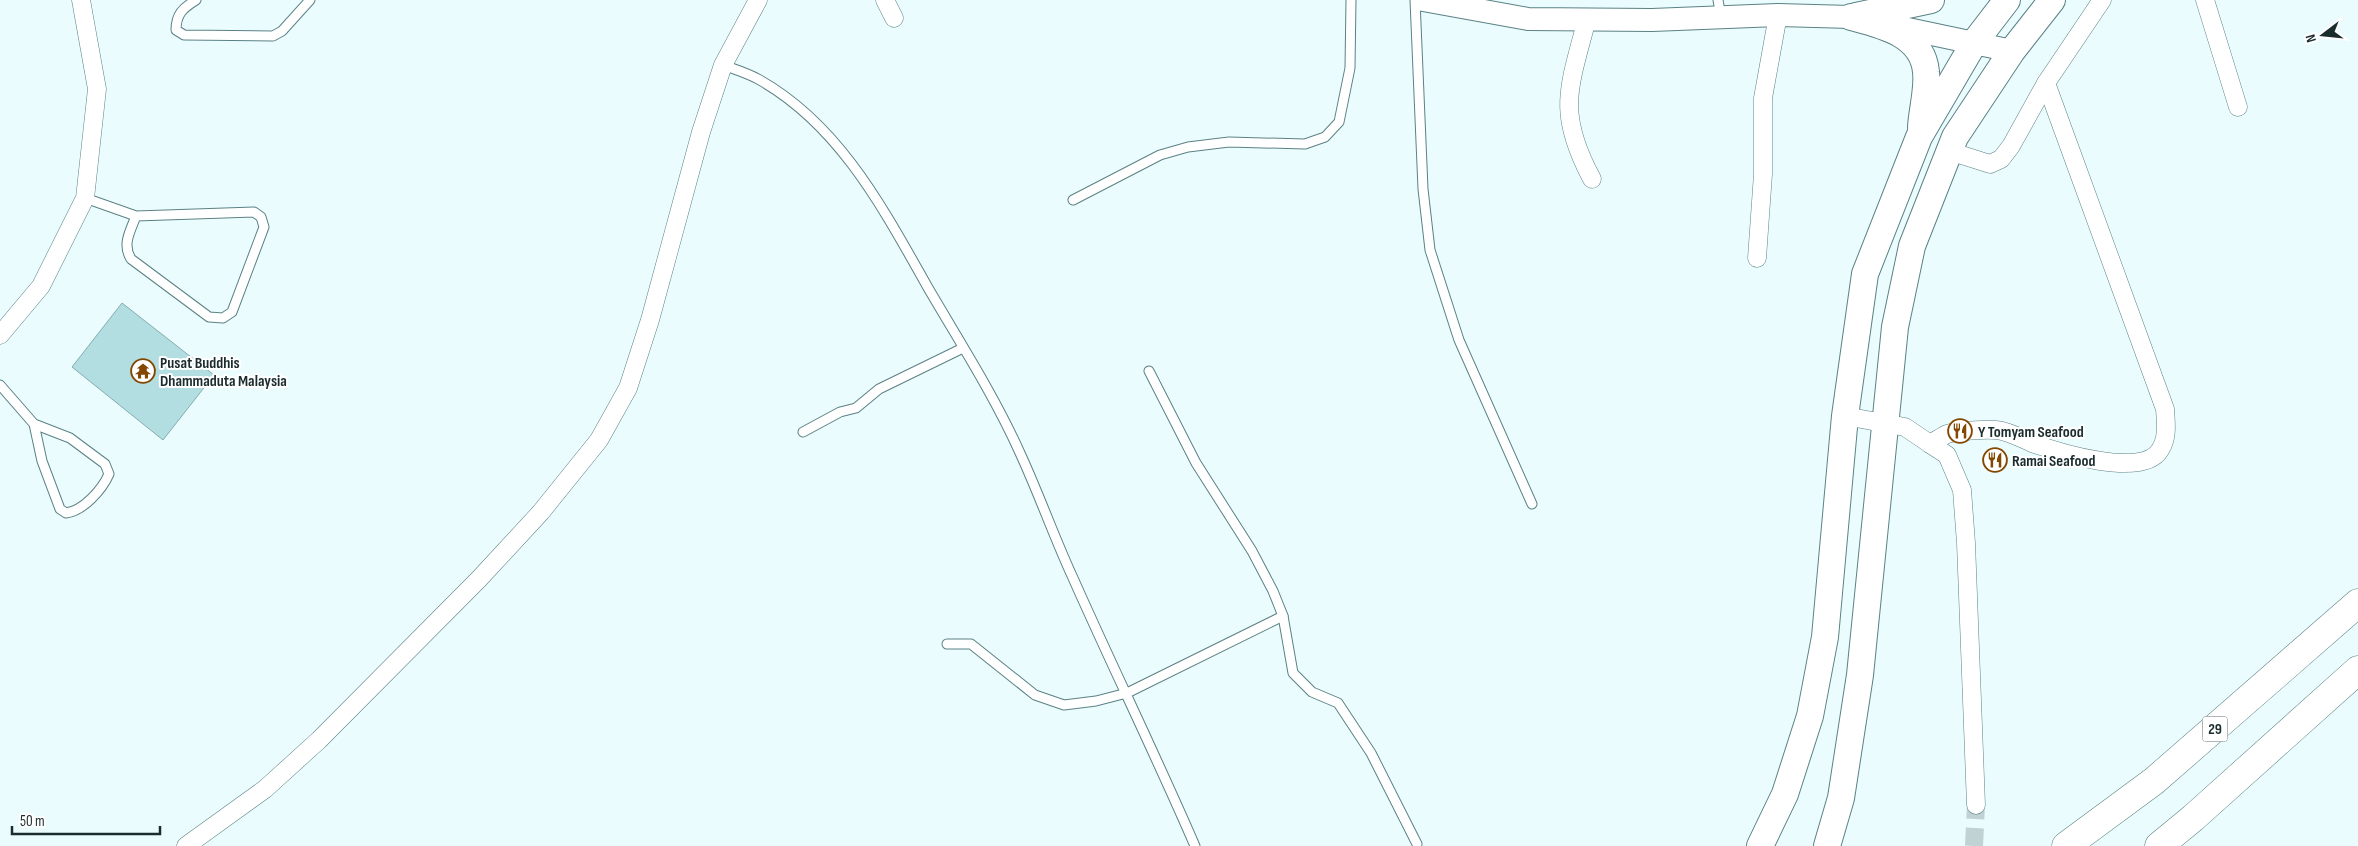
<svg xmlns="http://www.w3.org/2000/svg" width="2358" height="846" font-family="'Sofia Sans Condensed',sans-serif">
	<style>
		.building { fill: #b3dee1; stroke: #84adb0 }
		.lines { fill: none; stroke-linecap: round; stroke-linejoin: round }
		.minor-tunnel { stroke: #c1d2d4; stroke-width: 18; stroke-dasharray: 18 9; stroke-linecap: butt }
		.service-casing { stroke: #5a8285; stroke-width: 11 }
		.minor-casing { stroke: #5a8285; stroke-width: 19 }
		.tertiary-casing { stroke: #5a8285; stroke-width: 24 }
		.secondary-casing { stroke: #5a8285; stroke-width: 28 }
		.trunk-casing { stroke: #5a8285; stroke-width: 29 }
		.service { stroke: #fff; stroke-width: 9 }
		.minor { stroke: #fff; stroke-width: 18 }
		.tertiary { stroke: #fff; stroke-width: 22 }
		.secondary { stroke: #fff; stroke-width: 26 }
		.trunk { stroke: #fff; stroke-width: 28 }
		.labels { text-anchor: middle; stroke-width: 4; stroke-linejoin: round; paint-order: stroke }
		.shield { fill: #fff; stroke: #5f6b6c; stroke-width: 1 }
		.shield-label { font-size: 15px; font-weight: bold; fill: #1b2c2d }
		.poi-label { font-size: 16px; font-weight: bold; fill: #1b2c2d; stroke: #fff; text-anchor: start }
	</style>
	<rect width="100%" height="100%" fill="#ebfcfe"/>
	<polygon class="building" points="122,303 214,375 163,440 72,367"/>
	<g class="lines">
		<polyline class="minor-tunnel" points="1974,846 1976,805"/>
		<g class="service-casing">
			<g id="service">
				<path d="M196,0C183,8 176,14 176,30L184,35L273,36L282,31L310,0"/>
				<polyline points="1415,0 1423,189 1430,250 1459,340 1532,504"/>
				<polyline points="1718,0 1721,17"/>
				<path d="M723,65C734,69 747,73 758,79C839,124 883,208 927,286C959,341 994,395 1020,453C1039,494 1054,537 1073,578C1113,668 1156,756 1195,846"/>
				<path d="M85,198L136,216L254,212L261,217L264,227L232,312L223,318L209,317L131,259C122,244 130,232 136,216"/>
				<polyline points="1073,200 1160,155 1188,147 1229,142 1305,144 1325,137 1339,122 1350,68 1351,0"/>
				<polyline points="1149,371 1196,463 1252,551 1273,591 1283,616 1293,673 1312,692 1338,703 1371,753 1417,844"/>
				<path d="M0,385L34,424L70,438L105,464L109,474C102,490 83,511 66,513L60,509L42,461L34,424"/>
				<polyline points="803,432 840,412 856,408 879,389 963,348"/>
				<polyline points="947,644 971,644 1035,695 1064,705 1096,701 1127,693 1283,616"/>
			</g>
		</g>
		<g class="minor-casing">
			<g id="minor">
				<polyline points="885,0 894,18"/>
				<polyline points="2205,0 2238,107"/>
				<path d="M1587,19C1569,88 1556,112 1592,179"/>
				<polyline points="1949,151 1990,164 2001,159 2011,146 2046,83 2102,0"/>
				<polyline points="1757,258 1763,174 1763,98 1778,15"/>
				<polyline points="0,335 41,286 85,198 97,89 81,0"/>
				<polyline points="1845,416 1905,427 1930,444 1947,455 1962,490 1966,543 1976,805"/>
				<path d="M1930,444C1935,441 1941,437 1947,434C1956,431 1986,429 1996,430C2008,431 2021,438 2032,443C2057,452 2143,479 2160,450C2168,438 2166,423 2165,409L2046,83"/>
				<polyline points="186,846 265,789 319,740 479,579 541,512 599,440 628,388 650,320 701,132 723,65 758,0"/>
			</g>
		</g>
		<g class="tertiary-casing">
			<polyline id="tertiary" points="1423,0 1528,19 1652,20 1778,15 1851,17 2012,51"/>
		</g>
		<g class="secondary-casing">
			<g id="secondary">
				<polyline points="1856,16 1931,0"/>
				<path d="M1851,17C1881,25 1923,34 1926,72C1928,89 1922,110 1921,127"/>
				<polyline points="1760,846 1785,794 1810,716 1825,637 1845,416 1865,274 1919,137 1974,43 2007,0"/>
				<polyline points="1827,846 1841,798 1860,675 1895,327 1912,246 1955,137 2012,51 2052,0"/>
			</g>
		</g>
		<g class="trunk-casing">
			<g id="trunk">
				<polyline points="2066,846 2154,781 2358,603"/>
				<polyline points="2159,846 2193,818 2358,670"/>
			</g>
		</g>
		<use href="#service" class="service"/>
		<use href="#minor" class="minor"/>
		<use href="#tertiary" class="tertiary"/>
		<use href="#secondary" class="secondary"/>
		<use href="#trunk" class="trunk"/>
	</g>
	<defs>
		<g id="temple-ring" transform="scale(1.25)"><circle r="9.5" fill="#fff" stroke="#834700" stroke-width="1.5"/><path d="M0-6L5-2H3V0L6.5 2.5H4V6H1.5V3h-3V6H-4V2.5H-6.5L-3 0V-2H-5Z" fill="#834700"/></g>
		<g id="restaurant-ring" transform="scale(1.25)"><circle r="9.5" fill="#fff" stroke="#834700" stroke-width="1.5"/><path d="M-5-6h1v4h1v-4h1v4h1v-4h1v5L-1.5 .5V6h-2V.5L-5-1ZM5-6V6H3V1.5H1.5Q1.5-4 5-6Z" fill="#834700"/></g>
	</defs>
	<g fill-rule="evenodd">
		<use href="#temple-ring" x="143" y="371"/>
		<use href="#restaurant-ring" x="1960" y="431"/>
		<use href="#restaurant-ring" x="1995" y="460"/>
	</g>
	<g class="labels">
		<rect class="shield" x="2202.5" y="716.5" width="25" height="25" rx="4"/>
		<g class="shield-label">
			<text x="2215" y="734">29</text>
		</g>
		<g class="poi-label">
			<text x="160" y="368">Pusat Buddhis<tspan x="160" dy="18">Dhammaduta Malaysia</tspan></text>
			<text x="1978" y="437">Y Tomyam Seafood</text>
			<text x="2012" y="466">Ramai Seafood</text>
		</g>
	</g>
	<g transform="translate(2323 35) rotate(254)" stroke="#ffffff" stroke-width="4" paint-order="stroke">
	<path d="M0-4L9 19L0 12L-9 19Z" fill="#1b2c2d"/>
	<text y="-8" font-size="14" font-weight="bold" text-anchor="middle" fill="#1b2c2d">N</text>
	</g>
	<path d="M12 826v8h148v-8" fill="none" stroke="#1b2c2d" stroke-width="2.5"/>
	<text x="20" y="826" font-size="15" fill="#1b2c2d" stroke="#ffffff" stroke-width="4" paint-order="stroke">50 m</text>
</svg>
